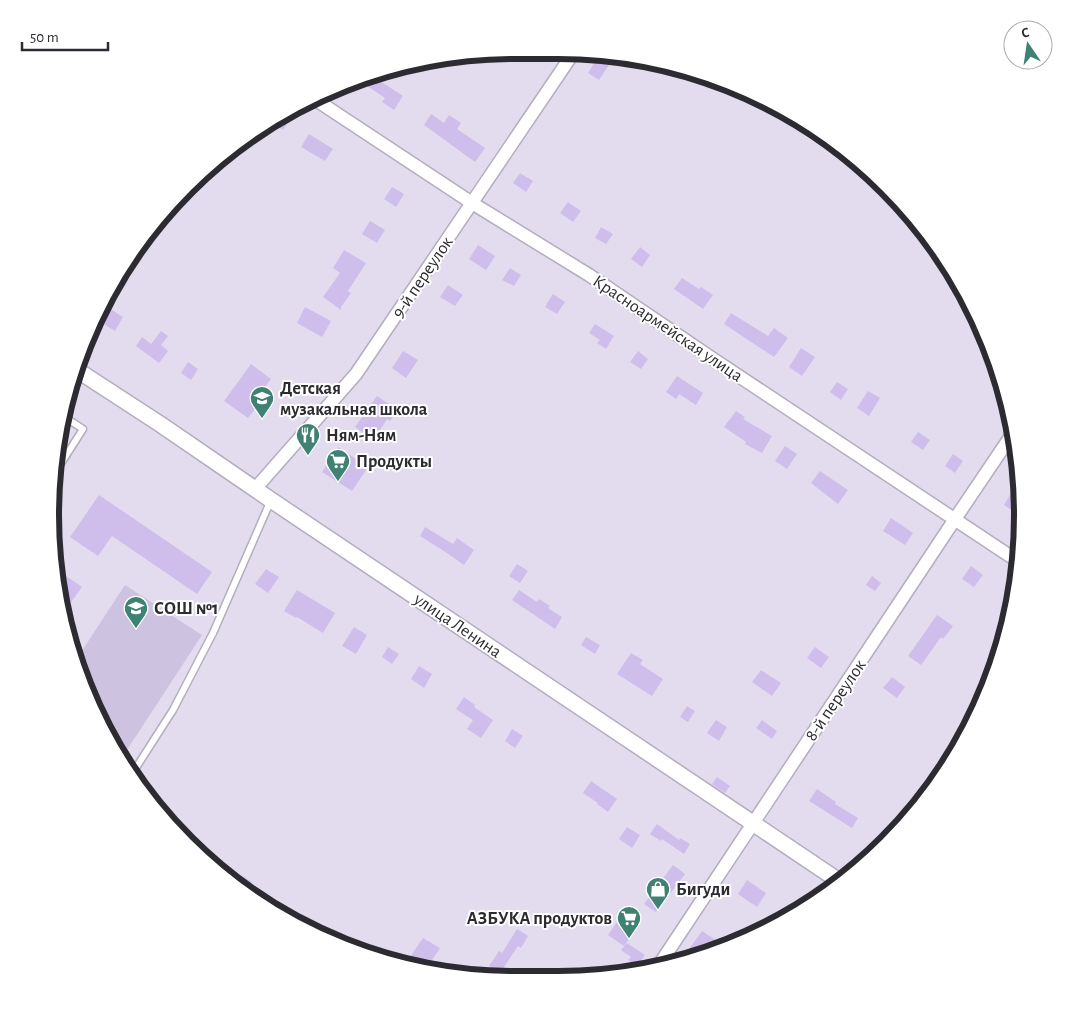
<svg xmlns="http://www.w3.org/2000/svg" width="1073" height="1030" font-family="'Alegreya Sans',sans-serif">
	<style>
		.green { fill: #cdc3e0 }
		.building { fill: #cfbeec }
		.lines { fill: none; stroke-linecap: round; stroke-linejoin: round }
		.service-casing { stroke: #b3adbe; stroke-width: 9 }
		.minor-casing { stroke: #b3adbe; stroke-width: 15 }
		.tertiary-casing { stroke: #b3adbe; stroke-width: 18 }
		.service { stroke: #fff; stroke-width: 6 }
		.minor { stroke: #fff; stroke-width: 12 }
		.tertiary { stroke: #fff; stroke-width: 15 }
		.labels { text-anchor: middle; stroke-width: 4; stroke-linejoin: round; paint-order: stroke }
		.street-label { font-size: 18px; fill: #2d2b32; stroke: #fff }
		.poi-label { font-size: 18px; font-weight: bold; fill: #2d2b32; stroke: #fff; text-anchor: start }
		.rim { fill: none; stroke: #2d2b32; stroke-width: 6 }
	</style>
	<rect width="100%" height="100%" fill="#e3dcee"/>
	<polygon class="green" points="125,585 202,635 121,759 112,747 74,663"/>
	<g class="building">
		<polygon points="597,58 609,65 599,80 588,73"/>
		<polygon points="382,72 377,79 403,96 394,110 382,102 385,98 357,79"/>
		<polygon points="780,108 795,116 789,125 775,115"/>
		<polygon points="431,114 444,123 449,115 461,123 457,129 485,148 475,162 424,125"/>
		<polygon points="282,115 290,119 283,130 272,123 275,118"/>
		<polygon points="309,134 333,149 325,161 301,147"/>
		<polygon points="520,173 533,181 526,192 513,183"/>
		<polygon points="392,187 404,194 396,207 384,199"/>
		<polygon points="568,202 581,211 573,222 560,213"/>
		<polygon points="370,221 385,230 377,243 362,234"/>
		<polygon points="601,227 613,234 606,244 595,238"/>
		<polygon points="478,245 495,256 486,270 469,259"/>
		<polygon points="640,247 650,255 642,267 631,259"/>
		<polygon points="344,250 366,263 348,291 351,293 341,307 341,310 323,297 340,273 333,268"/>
		<polygon points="510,268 521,275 514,286 502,280"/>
		<polygon points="682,278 699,289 701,287 713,295 703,309 674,289"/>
		<polygon points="448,285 463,295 455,306 440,297"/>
		<polygon points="553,294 565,302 557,314 545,307"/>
		<polygon points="305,307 331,321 322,337 297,323"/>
		<polygon points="109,308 123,317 115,331 100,322"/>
		<polygon points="731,313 768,336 774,328 788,338 774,357 724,324"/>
		<polygon points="595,324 614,336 606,349 597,343 600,340 589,333"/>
		<polygon points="161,331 168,336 161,345 168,351 159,363 136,346 142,337 151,344"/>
		<polygon points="801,348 815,357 802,376 789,367"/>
		<polygon points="403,351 418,360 406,378 392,368"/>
		<polygon points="638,351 648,359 641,369 630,362"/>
		<polygon points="188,362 198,369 191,380 181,373"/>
		<polygon points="251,364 271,379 257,398 261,401 248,418 224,401"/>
		<polygon points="677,376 703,393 696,405 679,394 676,399 666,392"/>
		<polygon points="837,382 848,389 841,400 830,392"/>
		<polygon points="868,391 880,398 869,416 857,408"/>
		<polygon points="377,396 398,410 390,421 387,419 374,440 355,427"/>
		<polygon points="736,411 745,417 743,419 772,436 762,453 745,444 746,442 724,427"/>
		<polygon points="918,432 930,440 923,450 911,442"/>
		<polygon points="785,446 797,454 787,469 775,461"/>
		<polygon points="338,447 368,467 352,491 322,472"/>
		<polygon points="953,454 963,461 955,473 945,466"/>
		<polygon points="820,471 848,490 838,504 811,483"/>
		<polygon points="1011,493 1021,500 1021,508 1017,514 1004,505"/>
		<polygon points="99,495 212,572 197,594 112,536 98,556 70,537"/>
		<polygon points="891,518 913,533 905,545 883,531"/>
		<polygon points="425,527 453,544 457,538 474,550 464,565 447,553 420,536"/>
		<polygon points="517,564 528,571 520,583 509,576"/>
		<polygon points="971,566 983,575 974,587 962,579"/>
		<polygon points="56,569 82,587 64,612"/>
		<polygon points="266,569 279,577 268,593 255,584"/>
		<polygon points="872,576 881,583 875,591 866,585"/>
		<polygon points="297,590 335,613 323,633 297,617 296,618 284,611"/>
		<polygon points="519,590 537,602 539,599 550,606 548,608 562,617 555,629 512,600"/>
		<polygon points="937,615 953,626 943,639 941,637 921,665 908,656"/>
		<polygon points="354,627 367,635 356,654 342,646"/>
		<polygon points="586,637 600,645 595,654 581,645"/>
		<polygon points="388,647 399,654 392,664 382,657"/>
		<polygon points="815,647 829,657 821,668 807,658"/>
		<polygon points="631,653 643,660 640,664 663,679 652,696 617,674"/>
		<polygon points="419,666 432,674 424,688 411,679"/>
		<polygon points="761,670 781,683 772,696 752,682"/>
		<polygon points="892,677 905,687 897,698 883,688"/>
		<polygon points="464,697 475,705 474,707 493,720 481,738 467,729 473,720 456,709"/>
		<polygon points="687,706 695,711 688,722 680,717"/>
		<polygon points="716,720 727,727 719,741 707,733"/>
		<polygon points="762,720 777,731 772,739 756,728"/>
		<polygon points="512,729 523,736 515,748 505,741"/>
		<polygon points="717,777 730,786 725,793 712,784"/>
		<polygon points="591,781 617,799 608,812 597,804 598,803 583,793"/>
		<polygon points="817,789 836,802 835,804 858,818 852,828 809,801"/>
		<polygon points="894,819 904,825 880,847 878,845"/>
		<polygon points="657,824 679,840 680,838 690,844 684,854 662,839 661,841 650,834"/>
		<polygon points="627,827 640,835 632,848 619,839"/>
		<polygon points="673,865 685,874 656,912 644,904"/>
		<polygon points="235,872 252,882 245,892 229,881"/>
		<polygon points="747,880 766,893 757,907 738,894"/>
		<polygon points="624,912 640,923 624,946 608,935"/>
		<polygon points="517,929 528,936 521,948 518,946 500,973 489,966 499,951 502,953"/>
		<polygon points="702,931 717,941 709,953 678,964"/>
		<polygon points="423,938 440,948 426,969 421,969 408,960"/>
		<polygon points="627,943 645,955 637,966 628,960 631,957 621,950"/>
	</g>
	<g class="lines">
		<g class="service-casing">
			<g id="service">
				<polyline points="53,476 83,429 63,416"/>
				<polyline points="132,774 173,710 213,633 271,500"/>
			</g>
		</g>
		<g class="minor-casing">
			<g id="minor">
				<polyline points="313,98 472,203 589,275 713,359 1019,562"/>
				<polyline points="255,489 356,374 574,52"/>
				<polyline points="657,968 955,519 1013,433"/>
			</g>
		</g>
		<g class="tertiary-casing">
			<polyline id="tertiary" points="74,368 160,424 271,500 842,883"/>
		</g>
		<use href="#service" class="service"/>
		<use href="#minor" class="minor"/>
		<use href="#tertiary" class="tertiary"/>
	</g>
	<defs>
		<g id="school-pin" transform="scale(1.25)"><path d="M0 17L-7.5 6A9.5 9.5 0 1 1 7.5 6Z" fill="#3f8273" stroke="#fff"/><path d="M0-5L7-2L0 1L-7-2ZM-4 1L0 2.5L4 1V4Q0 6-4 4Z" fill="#fff"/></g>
		<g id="restaurant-pin" transform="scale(1.25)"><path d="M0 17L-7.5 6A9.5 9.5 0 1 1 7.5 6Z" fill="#3f8273" stroke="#fff"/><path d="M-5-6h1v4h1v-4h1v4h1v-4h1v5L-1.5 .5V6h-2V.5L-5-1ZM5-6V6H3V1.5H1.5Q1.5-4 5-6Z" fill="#fff"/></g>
		<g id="supermarket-pin" transform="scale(1.25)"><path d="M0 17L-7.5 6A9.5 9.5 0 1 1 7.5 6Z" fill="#3f8273" stroke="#fff"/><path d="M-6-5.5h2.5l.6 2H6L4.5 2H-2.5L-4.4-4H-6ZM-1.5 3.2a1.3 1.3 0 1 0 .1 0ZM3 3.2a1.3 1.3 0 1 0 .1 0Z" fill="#fff"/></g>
		<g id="shop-pin" transform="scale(1.25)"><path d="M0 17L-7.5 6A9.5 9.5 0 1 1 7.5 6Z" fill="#3f8273" stroke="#fff"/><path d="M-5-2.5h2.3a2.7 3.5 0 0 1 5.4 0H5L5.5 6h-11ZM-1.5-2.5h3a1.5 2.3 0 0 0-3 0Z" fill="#fff"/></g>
	</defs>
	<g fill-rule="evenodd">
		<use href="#school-pin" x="262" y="398"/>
		<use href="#restaurant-pin" x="308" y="435"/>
		<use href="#supermarket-pin" x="338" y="461"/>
		<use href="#school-pin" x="136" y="608"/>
		<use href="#shop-pin" x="658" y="889"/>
		<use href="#supermarket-pin" x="629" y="918"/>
	</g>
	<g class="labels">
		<g class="street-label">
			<text transform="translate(422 277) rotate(-56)" y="6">9-й переулок</text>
			<text transform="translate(668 328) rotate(34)" y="6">Красноармейская улица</text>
			<text transform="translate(458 625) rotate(34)" y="6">улица Ленина</text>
			<text transform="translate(835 700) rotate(-56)" y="6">8-й переулок</text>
		</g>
		<g class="poi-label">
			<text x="280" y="394">Детская<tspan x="280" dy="21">музакальная школа</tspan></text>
			<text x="326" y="441">Ням-Ням</text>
			<text x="356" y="467">Продукты</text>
			<text x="154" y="614">СОШ №1</text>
			<text x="676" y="895">Бигуди</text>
			<text x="612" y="924" text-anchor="end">АЗБУКА продуктов</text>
		</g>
	</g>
	<path d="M0 0H1073V1030H0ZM515 59H558A456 456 0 0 1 1014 515V515A456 456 0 0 1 558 971H515A456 456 0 0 1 59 515V515A456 456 0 0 1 515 59Z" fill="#fff" fill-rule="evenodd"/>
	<path class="rim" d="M515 59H558A456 456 0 0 1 1014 515V515A456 456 0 0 1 558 971H515A456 456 0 0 1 59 515V515A456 456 0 0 1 515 59Z"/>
	<g transform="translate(1028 45) rotate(347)"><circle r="24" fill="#ffffff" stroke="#abaaad"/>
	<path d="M0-4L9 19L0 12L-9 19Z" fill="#3f8273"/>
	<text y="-8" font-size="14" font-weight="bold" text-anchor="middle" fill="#2d2b32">С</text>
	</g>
	<path d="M22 42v8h86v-8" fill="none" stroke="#2d2b32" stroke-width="2.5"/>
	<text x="30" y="42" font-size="15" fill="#2d2b32" stroke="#ffffff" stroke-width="4" paint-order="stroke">50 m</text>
</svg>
